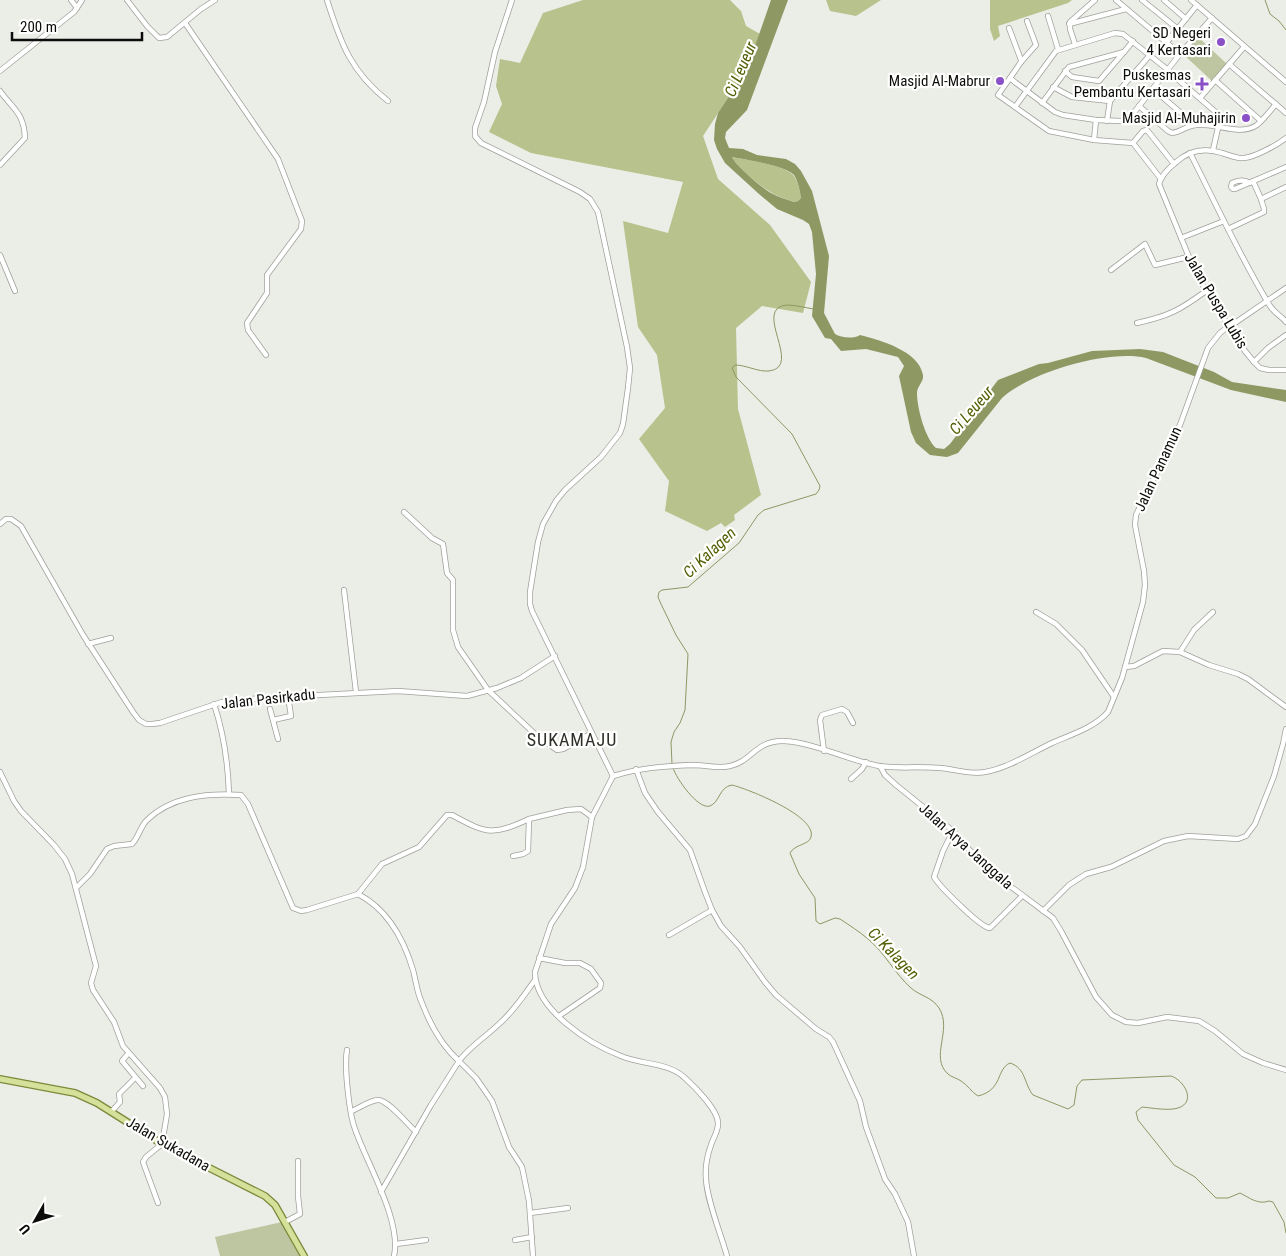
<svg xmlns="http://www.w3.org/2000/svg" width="1286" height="1256" font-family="'Roboto Condensed',sans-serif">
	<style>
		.green { fill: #bdc6a0 }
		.forest { fill: #b7c28c }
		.water { fill: #8d9863; fill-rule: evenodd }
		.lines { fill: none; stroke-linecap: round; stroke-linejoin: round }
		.stream { stroke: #8d9863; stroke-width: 1 }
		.minor-casing { stroke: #9fa19b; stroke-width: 6 }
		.major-casing { stroke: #7c893b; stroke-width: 8 }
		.minor { stroke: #fff; stroke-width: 4.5 }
		.major { stroke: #d5e19a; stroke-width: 5.5 }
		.poi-dot { fill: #8a50c7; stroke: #fffffe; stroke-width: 2 }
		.labels { text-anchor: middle; stroke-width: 4.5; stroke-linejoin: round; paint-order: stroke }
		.poi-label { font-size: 15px; fill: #0c0c0a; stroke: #fffffe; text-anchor: end }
		.street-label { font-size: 15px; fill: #0c0c0a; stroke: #fffffe }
		.water-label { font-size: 16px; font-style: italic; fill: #535f04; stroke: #fffffe }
		.quarter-label { font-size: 18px; letter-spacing: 1px; fill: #2e2f2a; stroke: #fffffe }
	</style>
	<rect width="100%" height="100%" fill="#ebede7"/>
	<g class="green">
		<polygon points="1198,37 1227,64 1213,82 1183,54"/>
		<polygon points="282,1222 301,1256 220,1256 215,1237"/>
	</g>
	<g class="forest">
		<polygon points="583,0 730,0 741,11 746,26 760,34 747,69 703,136 718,179 770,225 811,282 803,313 762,306 736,328 738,409 761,495 734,515 735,520 725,527 721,523 707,531 665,511 669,481 639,439 665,408 657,355 638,327 623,221 668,233 683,182 531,153 489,132 502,104 496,86 500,59 520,63 543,13"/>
		<polygon points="826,0 881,0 856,16 830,11"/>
		<polygon points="990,0 1072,0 1068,3 998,26 1000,36 994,41 990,29"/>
		<path d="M732,157C747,160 784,165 793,175C798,181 800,191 801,198L798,201L794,202C786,199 776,196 769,191C760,186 735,165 732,157Z"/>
	</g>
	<path class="water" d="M771,0H788L747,110L726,132L725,138L729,148L743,149L757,155L786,159L795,164L801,171L812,191L829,256L824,313L835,334C841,338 854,339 860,335C880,340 919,351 923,375C924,382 917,386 917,393C917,408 925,438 936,448L944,449L950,444L998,380L1039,364L1048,363L1092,351L1140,349L1163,352L1214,372L1232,382L1286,390V402L1231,390L1146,358C1108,349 1031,372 1002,398L958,453L947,457L930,455L916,443L911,432L899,376L904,366L898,357L866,349L841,351L831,339L825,338L812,316L816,274L812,232L809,224L803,220L777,209L759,194L725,163L717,149L714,140L715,124L718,113L747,69ZM732,157C747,160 784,165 794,175C798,181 800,191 801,198L798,201L794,202C786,199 778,197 771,193C762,188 735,165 732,157Z"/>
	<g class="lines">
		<g class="stream">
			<polyline points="1265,0 1270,14 1279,21 1286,30"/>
			<path d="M672,764L671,742L674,732L680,723L685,710L688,654L676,635L661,604L658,597L659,592L662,590L688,587L739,543L758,515L764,510L816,494L819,490L820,486L792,434L736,377L732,368L735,365C746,365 758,372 769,371C804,367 751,308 787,305C796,305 806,308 814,309"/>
			<path d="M673,768C676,778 698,810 710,806C720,802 719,787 732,785C748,789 817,816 811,837C809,845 795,844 790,853L799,874L815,898L816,921L820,924L835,918L840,919C849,925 860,932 868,939C885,953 895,974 911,988C920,996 932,997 939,1008C953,1030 929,1057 948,1074C951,1077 957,1078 961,1081C968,1085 971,1092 978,1096C1003,1090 996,1069 1010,1063C1026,1068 1024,1084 1033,1095L1068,1109L1074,1105L1077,1086L1082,1080L1171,1076C1184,1080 1197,1102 1178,1108C1168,1111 1153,1108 1142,1107L1136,1112L1138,1120L1174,1165L1195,1177L1216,1198H1228L1240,1193C1250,1198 1258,1205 1269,1201L1273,1202L1284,1222L1286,1233"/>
		</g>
		<g class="minor-casing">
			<g id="minor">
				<polyline points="71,0 77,8"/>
				<polyline points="127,0 147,26 159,38 167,37 201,9 215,0"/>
				<path d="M327,0C341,44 351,72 388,101"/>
				<polyline points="512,0 495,52 484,102 475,128 475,136 481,143 580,192 590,199 598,212 627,347 630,368 628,388 623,424 620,433 601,457 565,490 556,501 543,524 538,542 530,592 530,604 532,611 613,776"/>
				<polyline points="1116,0 1180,54"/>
				<polyline points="1142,0 1178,29"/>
				<polyline points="1164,0 1186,19"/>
				<polyline points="1191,0 1286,82"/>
				<polyline points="1048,16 1058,49"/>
				<polyline points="185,23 278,159 302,221 301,229 267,275 267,293 247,323 248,330 266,355"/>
				<polyline points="1069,24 1126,9"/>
				<polyline points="1009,28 1021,60 1021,62 1010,78 1016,83 1055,112 1063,115 1096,120 1121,121 1125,121 1132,115 1180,54 1212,18"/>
				<polyline points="1167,42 1197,5"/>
				<polyline points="1075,44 1070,29 1070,22 1095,0"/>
				<polyline points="1021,62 1036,45 1027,21"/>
				<polyline points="1229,64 1286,113"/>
				<polyline points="0,71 74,12 82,0"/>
				<polyline points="1065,71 1072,77 1099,81 1124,52"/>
				<polyline points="1168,71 1218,114 1220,119 1213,150"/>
				<polyline points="1010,78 998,95 1049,131 1094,140 1133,143 1161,179"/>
				<polyline points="1215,80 1261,121"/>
				<polyline points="1053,87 1072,97 1110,101 1150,55"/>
				<polyline points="1153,89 1195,125"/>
				<path d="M0,91C13,109 24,113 25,138L0,165"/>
				<polyline points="1200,98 1244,47"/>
				<polyline points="1042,103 1069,67 1124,52 1133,41"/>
				<path d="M1139,106L1168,131L1172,133C1180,132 1187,126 1195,125C1215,122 1239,137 1257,125C1264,119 1270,111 1276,104"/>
				<polyline points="1015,107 1056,51 1115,33 1123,34 1168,70"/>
				<polyline points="1107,121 1110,101"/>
				<path d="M1286,138C1277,145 1255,157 1244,158C1237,159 1229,155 1222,153C1204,147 1189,150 1175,163C1169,168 1161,176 1159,184L1191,262L1206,291L1245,351L1254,362L1260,368L1269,370H1286"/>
				<polyline points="1094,140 1096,120"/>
				<polyline points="1133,143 1143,131 1147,130 1174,164"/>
				<path d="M1190,153C1216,204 1240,257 1270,306C1276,315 1282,316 1286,322"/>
				<polyline points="1253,181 1261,199 1286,187"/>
				<path d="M1250,183C1244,179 1238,180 1232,183L1231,187L1233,189H1235L1286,167"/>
				<polyline points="1228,229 1264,212 1264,209 1261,199"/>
				<polyline points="1181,238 1224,221"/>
				<polyline points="0,255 15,291"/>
				<polyline points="1111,270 1145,244 1155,265 1188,257"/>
				<path d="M1137,323C1169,316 1180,310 1206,291"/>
				<polyline points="1229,327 1286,288"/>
				<polyline points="1254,362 1268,348 1286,335"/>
				<polyline points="404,512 432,538 443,544 447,573 453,580 453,630 458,647 488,690 536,735 557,750 563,749 592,733"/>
				<polyline points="0,524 6,519 11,519 21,526 83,635 133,712 139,720 146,724 152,724 160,723 222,702 260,698 398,691 467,696 497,688 521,678 555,656"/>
				<polyline points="344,590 356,692"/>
				<polyline points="1036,612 1056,624 1082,650 1114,697"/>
				<polyline points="88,644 111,638"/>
				<polyline points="1180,652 1194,630 1213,612"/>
				<polyline points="1125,667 1134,666 1163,651 1180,652 1209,665 1238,674 1248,679 1286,707"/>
				<path d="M214,704C224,734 228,763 229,794"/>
				<polyline points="270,709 278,739"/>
				<polyline points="273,720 291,716 288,696"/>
				<polyline points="824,751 820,720 822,715 842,709 847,712 853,723"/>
				<polyline points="880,766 885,775 896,785 953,831 980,862 994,874 1053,918 1061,931 1096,997 1112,1015 1126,1022 1138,1023 1167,1017 1199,1021 1215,1031 1243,1054 1263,1063 1286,1070"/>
				<polyline points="636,769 645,793 658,812 690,850 705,892 712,910 721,926 740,947 765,982 776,995 816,1029 829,1037 833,1042 860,1101 866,1127 885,1179 895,1194 908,1222 914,1256"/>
				<polyline points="0,772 14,801 21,811 54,845 65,859 72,874 96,966 91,983 93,990 114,1022 123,1046 160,1088 165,1097 167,1114 162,1144 146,1157 143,1162 158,1203"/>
				<polyline points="851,779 862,769 866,762"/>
				<path d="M953,831L943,851L934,877C940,887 981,928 990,928L1022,896"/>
				<polyline points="513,856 523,854 528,851 529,819 567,810 581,809 592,817"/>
				<path d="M76,888L90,874L107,849L114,846L132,844C138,838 140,828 146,821C171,796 207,793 241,795L248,804L293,908L301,911L307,910L358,894C387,909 404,940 413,970C416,981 417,993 422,1003C430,1024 442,1046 459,1061C470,1046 487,1036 500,1023C514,1011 524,995 535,980"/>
				<path d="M358,894L382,864L419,847L447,815H452C487,834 492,836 529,819"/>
				<polyline points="1043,911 1069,885 1086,874 1111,867 1164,841 1188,836 1238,839 1246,836 1255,824 1274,776 1283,744 1286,729"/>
				<polyline points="669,935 712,910"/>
				<polyline points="539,958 565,963 580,963 591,969 601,983 600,988 559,1016"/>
				<path d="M347,1050C344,1066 349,1113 355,1129C367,1164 402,1221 394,1256"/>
				<polyline points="127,1055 122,1061 143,1086"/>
				<polyline points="112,1111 120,1102 119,1094 135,1078"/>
				<path d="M352,1111C359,1108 369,1101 377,1100C387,1098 408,1125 416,1132"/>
				<polyline points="381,1192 431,1105 459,1061 476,1078 492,1101 509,1147 522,1167 529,1201 533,1256"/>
				<polyline points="530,1213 568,1208"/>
				<polyline points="285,1222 300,1214 298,1196 298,1161"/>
				<polyline points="515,1240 532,1237"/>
				<polyline points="396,1244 426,1240"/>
				<path d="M727,1256C721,1234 707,1201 706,1179C705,1168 707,1156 711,1145C713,1138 718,1132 718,1124C719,1111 695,1087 685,1078C668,1062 642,1065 621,1056C590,1044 535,1010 535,972L551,924L575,888L583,867L592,817L613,776C640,768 664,766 692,765C705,765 718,769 730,766C751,762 756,740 784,741C816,743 847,760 879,766C899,769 920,766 940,768C955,769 970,775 985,772C1008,768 1031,753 1052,743C1070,735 1094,728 1108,712L1122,678L1143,602L1145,585L1144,571L1135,525L1136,515L1180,425L1208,348L1220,333L1229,326"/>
			</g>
		</g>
		<g class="major-casing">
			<polyline id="major" points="0,1079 75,1093 97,1103 162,1144 265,1196 275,1205 304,1256"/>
		</g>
		<use href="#minor" class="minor"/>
		<use href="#major" class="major"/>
	</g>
	<g class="poi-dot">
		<circle cx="1221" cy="42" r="5"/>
		<circle cx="1000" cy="81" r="5"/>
		<path d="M1199.5 76.5h5v5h5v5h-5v5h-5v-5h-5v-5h5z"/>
		<circle cx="1246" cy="118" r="5"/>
	</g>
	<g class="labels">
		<g class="poi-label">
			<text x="1211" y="38">SD Negeri<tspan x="1211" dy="17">4 Kertasari</tspan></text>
			<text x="1191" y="80">Puskesmas<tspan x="1191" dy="17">Pembantu Kertasari</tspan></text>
			<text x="990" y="86">Masjid Al-Mabrur</text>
			<text x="1236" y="123">Masjid Al-Muhajirin</text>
		</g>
		<g class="street-label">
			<text transform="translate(1216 301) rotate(59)" y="5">Jalan Puspa Lubis</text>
			<text transform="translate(1158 469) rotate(-65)" y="5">Jalan Panamun</text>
			<text transform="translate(268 699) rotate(-6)" y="5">Jalan Pasirkadu</text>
			<text transform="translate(966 846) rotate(42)" y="5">Jalan Arya Janggala</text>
			<text transform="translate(168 1144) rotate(30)" y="5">Jalan Sukadana</text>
		</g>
		<g class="water-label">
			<text transform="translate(740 69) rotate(-67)" y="6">Ci Leueur</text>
			<text transform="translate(971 410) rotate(-49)" y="6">Ci Leueur</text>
			<text transform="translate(709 552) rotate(-43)" y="6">Ci Kalagen</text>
			<text transform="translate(894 953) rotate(46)" y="6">Ci Kalagen</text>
		</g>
		<g class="quarter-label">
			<text x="572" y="746">SUKAMAJU</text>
		</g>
	</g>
	<g transform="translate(35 1221) rotate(231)" stroke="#fffffe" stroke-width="4" paint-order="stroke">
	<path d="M0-4L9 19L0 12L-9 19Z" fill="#0c0c0a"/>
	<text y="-8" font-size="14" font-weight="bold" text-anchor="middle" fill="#0c0c0a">U</text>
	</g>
	<path d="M12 32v8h130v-8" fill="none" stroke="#0c0c0a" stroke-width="2.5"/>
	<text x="20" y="32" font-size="15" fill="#0c0c0a" stroke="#fffffe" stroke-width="4" paint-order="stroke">200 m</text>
</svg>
